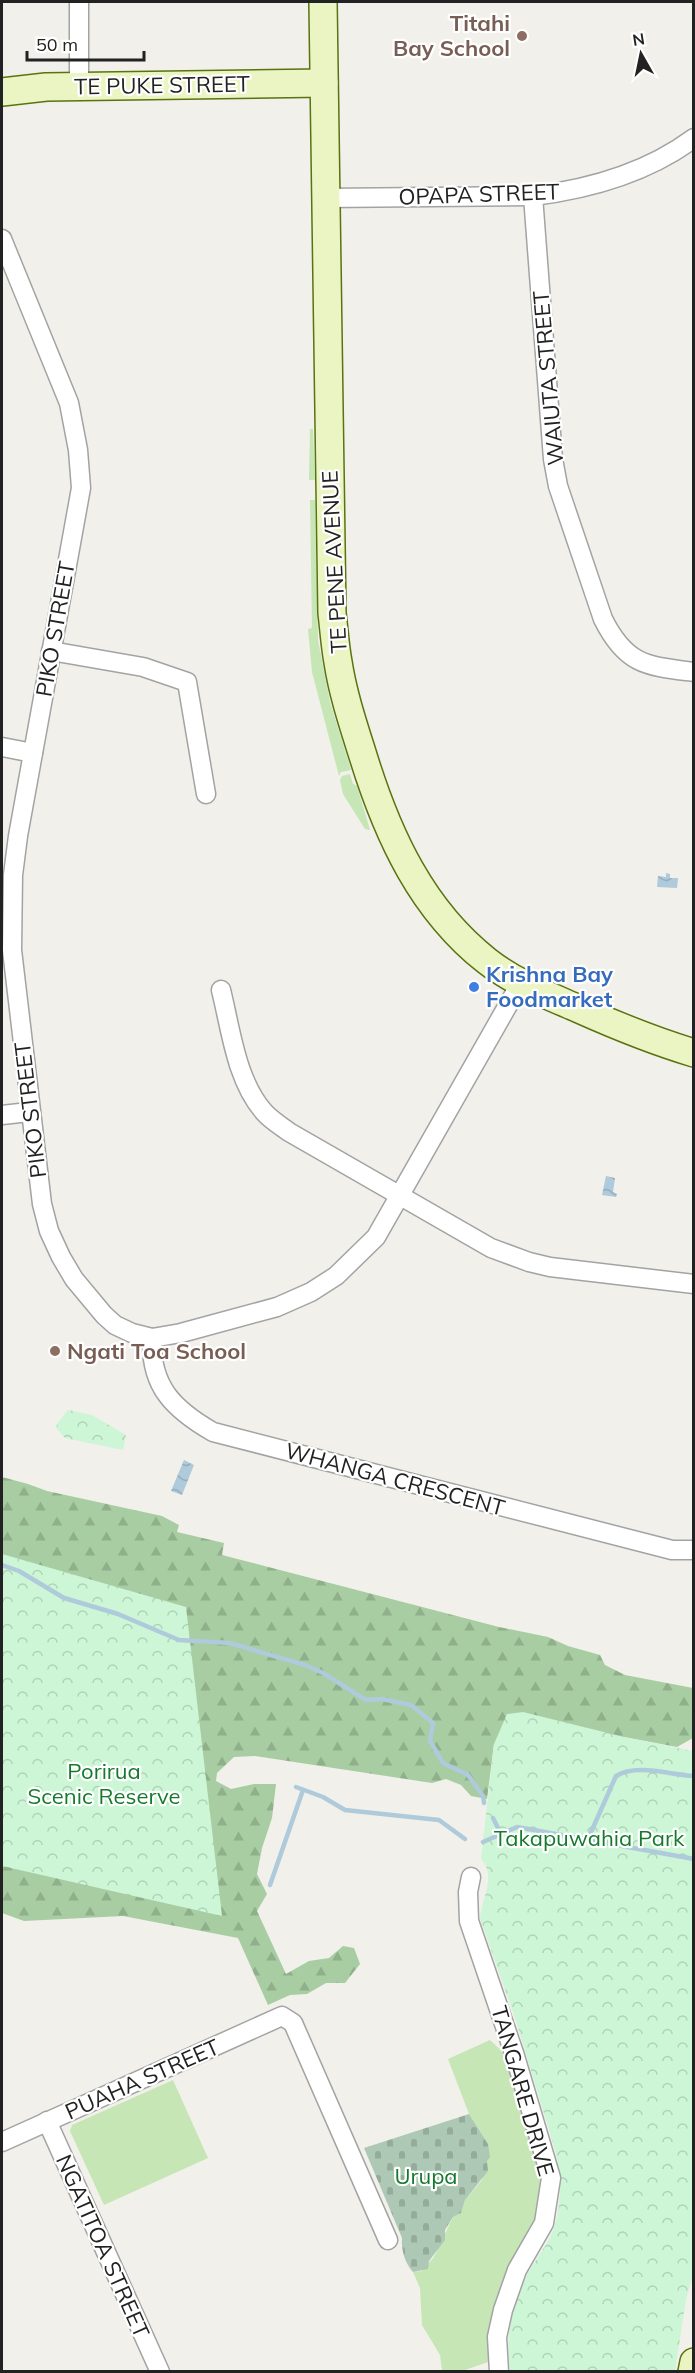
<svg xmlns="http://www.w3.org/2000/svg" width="695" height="2373" font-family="Mulish,sans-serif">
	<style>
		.grass { fill: #c6e6b5 }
		.forest { fill: url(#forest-firs) }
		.cemetery { fill: url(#cemetery-stones) }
		.park { fill: url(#park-crowns) }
		.water { fill: url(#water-waves) }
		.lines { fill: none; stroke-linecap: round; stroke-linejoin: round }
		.stream { stroke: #aecadb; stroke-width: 4.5 }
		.street-casing { stroke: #a3a3a3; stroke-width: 21 }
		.secondary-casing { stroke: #59730f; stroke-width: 30 }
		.street { stroke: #fff; stroke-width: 18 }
		.secondary { stroke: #ebf5c4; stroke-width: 27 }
		.education-dot { fill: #8d6e63; stroke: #fff; stroke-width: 2 }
		.shop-dot { fill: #3f7fe0; stroke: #fff; stroke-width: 2 }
		.labels { text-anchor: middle; stroke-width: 4.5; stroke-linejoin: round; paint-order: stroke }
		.education-label { font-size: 22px; font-weight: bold; fill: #785e54; stroke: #fff; text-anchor: end }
		.street-label { font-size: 22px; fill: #222; stroke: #fff }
		.shop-label { font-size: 22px; font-weight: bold; fill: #366cbe; stroke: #fff; text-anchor: start }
		.park-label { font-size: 22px; fill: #167a2d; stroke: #fff }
	</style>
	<defs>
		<pattern id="forest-firs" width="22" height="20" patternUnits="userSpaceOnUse" patternTransform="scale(1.5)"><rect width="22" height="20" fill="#a8cda2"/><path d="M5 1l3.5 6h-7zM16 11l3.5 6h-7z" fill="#90b08b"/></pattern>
		<pattern id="cemetery-stones" width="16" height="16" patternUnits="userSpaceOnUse" patternTransform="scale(1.5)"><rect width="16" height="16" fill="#adc8b5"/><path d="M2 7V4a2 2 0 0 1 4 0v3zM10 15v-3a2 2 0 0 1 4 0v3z" fill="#95ac9b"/></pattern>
		<pattern id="park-crowns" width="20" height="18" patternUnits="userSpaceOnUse" patternTransform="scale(1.5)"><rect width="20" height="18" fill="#ccf6d6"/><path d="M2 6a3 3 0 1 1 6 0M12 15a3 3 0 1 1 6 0" fill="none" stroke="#afd3b7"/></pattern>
		<pattern id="water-waves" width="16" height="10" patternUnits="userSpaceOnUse" patternTransform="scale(1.5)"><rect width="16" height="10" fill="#aecadb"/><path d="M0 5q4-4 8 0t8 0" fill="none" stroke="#95adbc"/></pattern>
	</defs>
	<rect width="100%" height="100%" fill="#f1f0ea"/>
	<g class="grass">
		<polygon points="310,429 313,429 315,480 309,480"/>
		<polygon points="310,500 315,500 318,640 330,702 351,770 341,772 339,776 312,672 308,629 312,628"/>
		<polygon points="350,774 353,784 357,786 370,830 365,829 343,794 340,780 342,776"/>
		<polygon points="490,2040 508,2057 541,2165 543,2186 540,2213 491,2361 462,2371 442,2371 440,2355 422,2325 420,2288 413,2272 422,2271 434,2257 453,2217 461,2213 465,2200 482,2180 487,2161 488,2144 469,2114 448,2059"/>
		<polygon points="173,2080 208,2158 104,2205 70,2131 72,2125"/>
	</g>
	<polygon class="forest" points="2,1477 28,1484 47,1491 162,1516 179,1525 177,1532 224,1543 222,1555 499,1627 548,1637 568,1646 600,1655 605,1665 625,1675 693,1688 693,1738 677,1747 624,1737 494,1744 487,1799 471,1796 461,1785 446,1779 432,1783 255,1756 234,1757 217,1773 216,1781 231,1789 254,1784 276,1784 272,1818 262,1848 257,1874 267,1894 257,1911 286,1974 309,1961 329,1958 343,1946 354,1948 360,1964 345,1983 326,1983 307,1994 290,1995 268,2005 238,1938 123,1916 24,1921 2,1913"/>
	<path class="cemetery" d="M469,2114L488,2144L490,2157L487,2161L488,2171L465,2200L461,2213L453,2217L445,2230V2240L429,2261L428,2269L413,2272C405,2263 401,2250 402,2238L364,2148Z"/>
	<g class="park">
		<polygon points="68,1410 92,1415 126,1435 123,1450 65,1438 56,1428 57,1424"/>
		<polygon points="2,1554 186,1607 222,1916 2,1866"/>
		<path d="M523,1712L624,1737L693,1751L694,2271L686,2300L675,2371H510C505,2338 512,2302 528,2273C536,2259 546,2247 552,2233C563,2207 561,2177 555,2150L515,2018L480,1918C482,1897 497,1877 481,1859L494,1744L507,1714Z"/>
	</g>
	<g class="water">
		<polygon points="666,873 670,874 670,878 678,878 677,888 657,887 658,876 666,877"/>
		<polygon points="606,1176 615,1178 613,1192 617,1194 616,1197 602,1195"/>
		<polygon points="184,1460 194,1465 182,1495 171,1491"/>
	</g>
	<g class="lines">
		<g class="stream">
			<polyline points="2,1565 19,1571 64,1598 118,1614 179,1640 230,1643 305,1665 323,1673 366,1700 382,1699 411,1705 433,1723 430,1741 443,1763 468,1775 483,1796 484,1803"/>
			<polyline points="296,1787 323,1797 345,1810 439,1820 465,1839"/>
			<polyline points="493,1818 501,1834"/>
			<path d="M588,1839L616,1776C637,1763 670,1775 694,1776"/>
			<polyline points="483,1842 517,1827 694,1859"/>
			<polyline points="270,1885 303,1790"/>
		</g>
		<g class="street-casing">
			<g id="street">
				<polyline points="79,87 79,2"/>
				<path d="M533,196L553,459L558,486L603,619C626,665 646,666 694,672"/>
				<path d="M325,198L533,196C590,189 647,173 694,138"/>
				<polyline points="2,239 69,403 78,450 81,488 18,836 13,875 12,950 42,1204 49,1231 61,1257 74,1279 104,1315 115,1325 132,1333 152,1338 181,1333 277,1307 311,1292 336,1276 376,1237 520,984"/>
				<polyline points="51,651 143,667 187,682 206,794"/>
				<polyline points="2,747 33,753"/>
				<path d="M221,990C231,1030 236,1080 264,1112C271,1120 281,1126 289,1132L491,1248L529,1262L550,1267L694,1284"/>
				<polyline points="2,1115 29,1112"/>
				<path d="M152,1338C150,1386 173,1409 213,1432L672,1550H694"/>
				<polyline points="471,1877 468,1892 469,1921 515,2056 551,2178 544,2223 517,2270 503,2310 497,2337 499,2372"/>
				<polyline points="47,2121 160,2372"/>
				<polyline points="2,2142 282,2016 293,2023 388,2240"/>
			</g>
		</g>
		<g class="secondary-casing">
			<g id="secondary">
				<path d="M323,2L332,613C334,629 335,646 338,662C343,695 354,727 364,759C388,836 422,910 487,961C515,983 547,995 579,1009C617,1026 654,1041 694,1053"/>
				<polyline points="2,92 46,87 324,83"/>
				<polyline points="692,2372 694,2362"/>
			</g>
		</g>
		<use href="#street" class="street"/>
		<use href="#secondary" class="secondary"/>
	</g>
	<g class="education-dot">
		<circle cx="522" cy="36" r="6"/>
		<circle cx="55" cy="1351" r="6"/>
	</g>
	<circle class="shop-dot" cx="474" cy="987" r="6"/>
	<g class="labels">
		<g class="education-label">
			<text x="510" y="31">Titahi<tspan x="510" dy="25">Bay School</tspan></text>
			<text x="67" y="1359" text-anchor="start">Ngati Toa School</text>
		</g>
		<g class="street-label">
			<text transform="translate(162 85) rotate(-1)" y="8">TE PUKE STREET</text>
			<text transform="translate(479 194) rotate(-2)" y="8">OPAPA STREET</text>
			<text transform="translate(548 378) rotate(-95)" y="8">WAIUTA STREET</text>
			<text transform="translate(334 562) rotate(-93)" y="8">TE PENE AVENUE</text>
			<text transform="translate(55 629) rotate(-80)" y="8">PIKO STREET</text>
			<text transform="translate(30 1110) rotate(-97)" y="8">PIKO STREET</text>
			<text transform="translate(395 1479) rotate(15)" y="8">WHANGA CRESCENT</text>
			<text transform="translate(142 2079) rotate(-24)" y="8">PUAHA STREET</text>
			<text transform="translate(523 2091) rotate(74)" y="8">TANGARE DRIVE</text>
			<text transform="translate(103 2246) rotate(66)" y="8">NGATITOA STREET</text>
		</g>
		<g class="shop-label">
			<text x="486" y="982">Krishna Bay<tspan x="486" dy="25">Foodmarket</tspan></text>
		</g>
		<g class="park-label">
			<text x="104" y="1779">Porirua<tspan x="104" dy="25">Scenic Reserve</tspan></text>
			<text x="589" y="1846">Takapuwahia Park</text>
			<text x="426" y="2184">Urupa</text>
		</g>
	</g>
	<rect width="695" height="2373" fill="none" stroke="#222222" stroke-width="6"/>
	<g transform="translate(641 54) rotate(351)" stroke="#ffffff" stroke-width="4.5" paint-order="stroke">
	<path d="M0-4.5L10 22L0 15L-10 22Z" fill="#222222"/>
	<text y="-9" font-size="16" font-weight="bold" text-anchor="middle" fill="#222222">N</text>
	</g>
	<path d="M27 51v9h117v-9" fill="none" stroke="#222222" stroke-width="3"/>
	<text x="36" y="51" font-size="18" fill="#222222" stroke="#ffffff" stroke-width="4.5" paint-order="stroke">50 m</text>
</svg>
